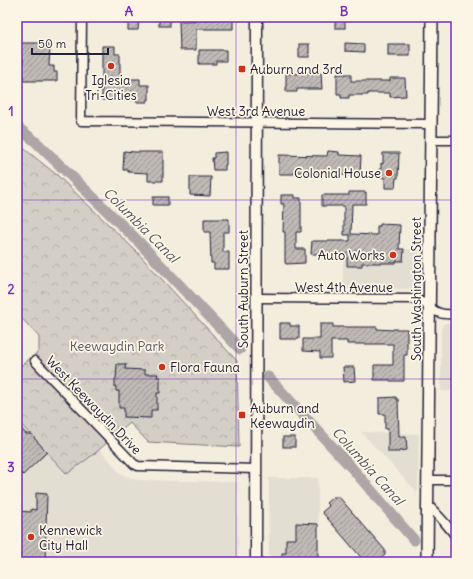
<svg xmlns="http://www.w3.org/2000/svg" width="473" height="579" font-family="Delius,sans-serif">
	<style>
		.built { fill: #e3ded2 }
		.park { fill: url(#park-crowns); stroke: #7b7880 }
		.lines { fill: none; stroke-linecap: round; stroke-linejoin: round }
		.canal { stroke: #aca7a6; stroke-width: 11 }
		.building { fill: url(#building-hatch); stroke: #22223b }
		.minor-casing { stroke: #22223b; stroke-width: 11 }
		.tertiary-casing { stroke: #22223b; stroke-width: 13 }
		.secondary-casing { stroke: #22223b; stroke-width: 14 }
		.minor { stroke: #fcf5e5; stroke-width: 8 }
		.tertiary { stroke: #fcf5e5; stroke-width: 10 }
		.secondary { stroke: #fcf5e5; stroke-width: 11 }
		.grid { fill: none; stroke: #7b2cbf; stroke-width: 1; stroke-opacity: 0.55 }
		.poi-dot { fill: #c8321e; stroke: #fcf5e5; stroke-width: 1.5 }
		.labels { text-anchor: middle; stroke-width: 3.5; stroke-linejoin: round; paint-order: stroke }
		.poi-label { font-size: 13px; fill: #22223b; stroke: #fcf5e5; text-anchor: start }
		.street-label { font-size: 13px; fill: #22223b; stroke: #fcf5e5 }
		.park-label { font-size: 13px; fill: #575665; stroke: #fcf5e5 }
		.water-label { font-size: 14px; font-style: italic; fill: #525160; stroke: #fcf5e5 }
		.neatline { fill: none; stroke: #7b2cbf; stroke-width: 1.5 }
		.grid-label { font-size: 13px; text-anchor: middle; font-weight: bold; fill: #7b2cbf }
	</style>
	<defs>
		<pattern id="park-crowns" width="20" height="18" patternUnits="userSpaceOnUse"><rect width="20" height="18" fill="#d4cfc6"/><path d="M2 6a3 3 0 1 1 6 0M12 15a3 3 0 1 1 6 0" fill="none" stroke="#b6b1ab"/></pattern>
		<pattern id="building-hatch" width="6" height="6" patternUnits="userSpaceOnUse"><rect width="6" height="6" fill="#bfbab6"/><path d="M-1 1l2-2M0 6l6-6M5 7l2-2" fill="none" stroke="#9b9795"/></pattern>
	</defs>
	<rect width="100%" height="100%" fill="#f3edde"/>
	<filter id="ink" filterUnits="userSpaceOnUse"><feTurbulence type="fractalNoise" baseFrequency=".025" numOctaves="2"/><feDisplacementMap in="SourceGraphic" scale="8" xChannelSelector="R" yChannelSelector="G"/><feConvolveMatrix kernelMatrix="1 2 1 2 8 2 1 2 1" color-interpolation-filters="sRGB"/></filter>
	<g filter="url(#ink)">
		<g class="built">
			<polygon points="343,249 419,249 419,281 418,284 416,286 412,289 343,289"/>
			<polygon points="448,323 456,323 456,391 441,391 441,330 442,327 444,324"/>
			<polygon points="17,420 67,474 100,449 120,473 136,480 238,482 238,562 17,562"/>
			<polygon points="361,432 419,434 418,493"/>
			<rect x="269" y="478" width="49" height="84"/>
		</g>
		<polygon class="park" points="17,143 57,175 135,250 237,361 239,447 148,442 130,423 94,454 67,474 17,420 17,366 22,365 39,351 39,337 17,313"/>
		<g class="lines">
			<g class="canal">
				<polyline points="17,127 35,141 135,238 240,349"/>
				<polyline points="268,377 351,467 414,540"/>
			</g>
		</g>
		<g class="building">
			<polygon points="128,17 139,17 138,30 128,30"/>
			<rect x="159" y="17" width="11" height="9"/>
			<rect x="335" y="17" width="10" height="11"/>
			<polygon points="206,19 233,19 233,29 196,29 196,50 180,50 179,21 206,20"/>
			<polygon points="17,43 47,43 47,46 50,46 49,66 54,66 54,72 57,72 57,81 23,81 23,59 17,59"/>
			<polygon points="345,43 364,44 364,52 345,51"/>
			<rect x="299" y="44" width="10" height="13"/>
			<rect x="388" y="44" width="22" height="12"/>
			<polygon points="102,46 115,46 115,54 120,54 120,79 140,79 140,85 149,85 149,100 147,100 147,102 136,102 136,100 102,100"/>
			<polygon points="199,50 226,50 226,61 216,61 216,64 199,64"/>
			<polygon points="321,73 322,89 297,89 297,92 286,92 286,74"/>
			<polygon points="337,74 351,74 351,81 390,81 390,78 405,78 406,96 390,97 390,93 368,93 368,95 349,95 349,98 341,98 341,94 337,94"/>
			<polygon points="124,151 135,152 163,152 163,181 148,181 148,173 128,172 128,170 123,170"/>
			<polygon points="328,151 339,152 339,155 361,156 360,176 326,174 326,173 313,173 313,172 294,172 294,174 279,174 279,155 327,156"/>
			<polygon points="226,152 226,165 225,165 225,170 213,170 212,158 214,158 214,153"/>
			<polygon points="383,153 399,153 398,178 396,178 395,188 385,188 385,178 379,177 379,169 381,169 381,163 383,164"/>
			<polygon points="190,177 211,177 210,196 190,195"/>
			<polygon points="349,192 366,192 366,204 352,204 351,234 377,235 377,226 380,226 380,224 400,225 399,249 404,249 403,261 396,261 396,263 362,263 362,266 347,266 347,254 311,254 312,241 350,241 350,235 344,235 344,206 322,206 322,195 349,195"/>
			<polygon points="281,195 295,195 295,198 301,198 301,232 296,232 296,249 305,249 305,263 286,264 286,263 285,263 285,232 283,232 284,204 281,204"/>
			<rect x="153" y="197" width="15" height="8"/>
			<polygon points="204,219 229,219 229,232 223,232 223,252 229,252 229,269 214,269 214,263 211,263 210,232 204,232"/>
			<polygon points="280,323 290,323 290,326 299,326 299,339 280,339"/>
			<polygon points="320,324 333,324 333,327 377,327 377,329 393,330 393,329 407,329 407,355 404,355 404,381 390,381 390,380 374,380 374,365 393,365 393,344 347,344 347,341 331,341 331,358 320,358 320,352 303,351 303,339 320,339"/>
			<polygon points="117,364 126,364 125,369 145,370 145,374 158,374 157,377 160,377 160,393 157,393 157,410 151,410 151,418 124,417 124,408 119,408 119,391 116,391 116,387 115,387 115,379 116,379"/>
			<polygon points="343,367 354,367 355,381 344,382"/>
			<polygon points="396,397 396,399 398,399 399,437 406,437 407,450 399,451 399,452 388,452 388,429 385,429 385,414 379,414 379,398"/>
			<polygon points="17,424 26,434 32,434 35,439 47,452 23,475 17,469"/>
			<rect x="283" y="437" width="12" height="10"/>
			<polygon points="36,493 47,494 45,562 17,562 17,511 31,512 31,509 36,510"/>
			<polygon points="333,497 339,497 385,550 385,555 377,562 365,562 322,512 329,506 326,503"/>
			<polygon points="296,523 318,524 318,562 282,562 282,553 286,553 286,539 296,539"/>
		</g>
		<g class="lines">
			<g class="minor-casing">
				<g id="minor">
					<polyline points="82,17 81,121 431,124"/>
					<polyline points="431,140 456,140"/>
					<path d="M256,298L415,299C426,302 430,310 440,313C445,315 451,314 456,314"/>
					<polyline points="35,361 134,464 138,466 256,469"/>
					<polyline points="428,480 456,480"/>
					<path d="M428,505C438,515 448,525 456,537"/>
				</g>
			</g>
			<g class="tertiary-casing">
				<polyline id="tertiary" points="256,562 257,17"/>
			</g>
			<g class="secondary-casing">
				<polyline id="secondary" points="427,562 432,17"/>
			</g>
			<use href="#minor" class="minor"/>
			<use href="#tertiary" class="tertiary"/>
			<use href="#secondary" class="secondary"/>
		</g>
	</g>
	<path class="grid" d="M236,17V562M17,200H456M17,379H456"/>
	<g class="poi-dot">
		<circle cx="111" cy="66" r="4"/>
		<rect x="238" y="65" width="8" height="8" rx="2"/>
		<circle cx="389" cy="173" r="4"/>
		<circle cx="393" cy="255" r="4"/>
		<circle cx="162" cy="367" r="4"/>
		<rect x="238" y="411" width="8" height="8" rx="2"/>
		<circle cx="31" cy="537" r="4"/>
	</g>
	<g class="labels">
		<g class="poi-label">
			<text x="250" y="74">Auburn and 3rd</text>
			<text x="111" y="85" text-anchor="middle">Iglesia<tspan x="111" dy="15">Tri-Cities</tspan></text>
			<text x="381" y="178" text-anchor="end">Colonial House</text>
			<text x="385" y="260" text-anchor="end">Auto Works</text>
			<text x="170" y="372">Flora Fauna</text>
			<text x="250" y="413">Auburn and<tspan x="250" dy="15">Keewaydin</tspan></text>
			<text x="39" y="535">Kennewick<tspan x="39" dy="15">City Hall</tspan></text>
		</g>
		<g class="street-label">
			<text x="256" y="116">West 3rd Avenue</text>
			<text x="344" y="292">West 4th Avenue</text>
			<text transform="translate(243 289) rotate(-90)" y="5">South Auburn Street</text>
			<text transform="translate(416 289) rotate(-90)" y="5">South Washington Street</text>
			<text transform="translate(94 405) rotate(46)" y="5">West Keewaydin Drive</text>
		</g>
		<g class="park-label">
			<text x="117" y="351">Keewaydin Park</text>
		</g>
		<g class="water-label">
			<text transform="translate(141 225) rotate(45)" y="5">Columbia Canal</text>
			<text transform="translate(368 466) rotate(48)" y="5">Columbia Canal</text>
		</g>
	</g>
	<rect width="473" height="579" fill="none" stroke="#fcf5e5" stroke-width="44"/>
	<path d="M32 48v6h76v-6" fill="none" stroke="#22223b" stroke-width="2"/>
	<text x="38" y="48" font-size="12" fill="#22223b" stroke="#fcf5e5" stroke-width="3" paint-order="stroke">50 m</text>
	<rect x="22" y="22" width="429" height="535" class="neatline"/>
	<g class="grid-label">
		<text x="129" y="16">A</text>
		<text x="344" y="16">B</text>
		<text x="11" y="116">1</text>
		<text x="11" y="294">2</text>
		<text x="11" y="472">3</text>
	</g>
</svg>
